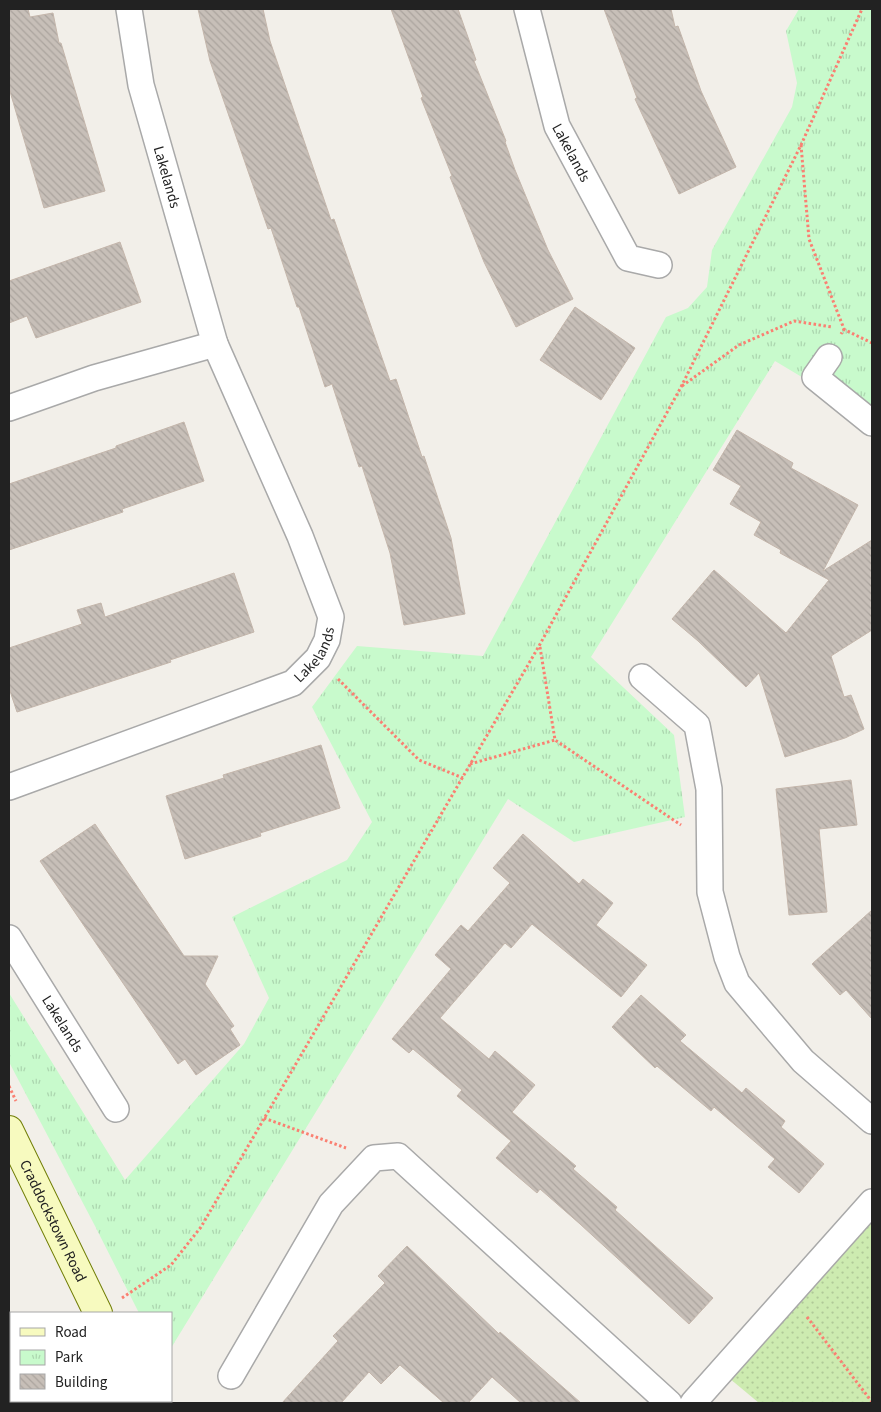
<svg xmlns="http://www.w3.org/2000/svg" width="881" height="1412" font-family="'Source Sans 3',sans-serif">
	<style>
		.grass { fill: url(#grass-dots) }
		.park { fill: url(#park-tufts) }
		.building { fill: url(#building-back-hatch); stroke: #c4b6ab }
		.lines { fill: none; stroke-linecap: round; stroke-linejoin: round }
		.street-casing { stroke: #a9a9a9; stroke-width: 28 }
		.secondary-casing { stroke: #707d05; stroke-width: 30 }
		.path { stroke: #fa8072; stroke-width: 3; stroke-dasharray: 2.5 2.5; stroke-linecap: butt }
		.street { stroke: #fff; stroke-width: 25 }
		.secondary { stroke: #f7fabf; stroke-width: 28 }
		.labels { text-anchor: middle; stroke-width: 4; stroke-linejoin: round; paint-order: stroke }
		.street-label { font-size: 15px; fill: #222; stroke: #fff }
	</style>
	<defs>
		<pattern id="grass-dots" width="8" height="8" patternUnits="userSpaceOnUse" patternTransform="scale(1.25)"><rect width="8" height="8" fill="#cdebb0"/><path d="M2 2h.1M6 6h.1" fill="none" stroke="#b0c997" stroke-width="1.8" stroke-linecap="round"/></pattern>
		<pattern id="park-tufts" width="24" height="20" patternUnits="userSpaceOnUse" patternTransform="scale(1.25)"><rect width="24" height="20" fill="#c8facc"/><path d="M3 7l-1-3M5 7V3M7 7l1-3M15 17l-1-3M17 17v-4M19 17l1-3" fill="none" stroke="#acd6af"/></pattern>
		<pattern id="building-back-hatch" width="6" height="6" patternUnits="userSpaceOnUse" patternTransform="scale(1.25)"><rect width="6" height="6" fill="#c7bfb8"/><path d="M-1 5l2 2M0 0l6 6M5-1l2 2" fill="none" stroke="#aba49e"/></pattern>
	</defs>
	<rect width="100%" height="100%" fill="#f2efe9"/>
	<polygon class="grass" points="872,1221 872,1403 759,1403 729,1378 803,1295"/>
	<polygon class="park" points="799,9 872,9 872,419 775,361 591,657 674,735 685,817 574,842 508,799 171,1348 171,1313 139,1313 95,1226 9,1062 9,993 125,1180 244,1044 269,998 232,917 347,860 372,822 312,707 357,646 483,656 666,317 688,308 707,287 712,250 792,107 797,83 786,31"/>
	<g class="building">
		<polygon points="9,9 28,9 30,17 53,13 59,43 61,43 105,191 44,208 9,88"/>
		<polygon points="198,9 263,9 270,41 331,220 334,219 390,381 396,379 422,457 424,456 451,538 465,614 404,625 390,553 362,466 359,467 332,384 325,387 299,307 297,307 271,228 268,229 210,61"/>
		<polygon points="391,9 458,9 476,60 474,61 506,141 505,142 515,170 548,250 573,299 516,327 484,262 450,177 452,176 421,98 423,97"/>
		<polygon points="604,9 671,9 675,27 678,26 701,91 736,167 679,194 635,99 637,98"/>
		<polygon points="120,242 141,302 36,338 27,316 9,323 9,281"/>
		<polygon points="575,307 635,348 601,400 540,360"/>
		<polygon points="184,422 204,481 122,509 123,512 9,550 9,484 116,448 116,446"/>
		<polygon points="737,430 793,463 791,468 858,505 823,571 872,540 872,630 831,656 844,697 851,695 864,729 845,738 785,757 759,673 746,687 698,641 672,619 714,570 786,633 829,580 780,553 781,550 754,535 761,522 730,504 741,486 713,470"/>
		<polygon points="234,573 254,632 170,660 171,662 17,712 9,688 9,648 82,624 77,610 101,603 105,617"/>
		<polygon points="321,745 340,808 260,833 261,836 185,859 166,796 224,778 223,775"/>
		<polygon points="851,780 857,825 819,829 827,912 789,915 776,789"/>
		<polygon points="95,824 184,956 218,956 205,984 234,1026 230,1029 240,1045 196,1075 185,1059 178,1064 40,861"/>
		<polygon points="523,834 579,884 583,879 613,903 596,925 647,965 621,997 532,924 511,948 505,943 440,1018 489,1059 495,1051 535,1085 512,1112 576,1166 573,1169 617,1207 615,1210 713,1298 689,1324 580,1224 540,1189 537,1193 496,1158 511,1141 457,1096 462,1090 413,1049 409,1053 392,1039 451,969 435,955 461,925 468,931 510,883 493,868"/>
		<polygon points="872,910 872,1019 846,990 840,995 812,964"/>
		<polygon points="641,995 686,1035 680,1041 742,1093 746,1088 785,1121 781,1127 824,1164 799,1193 768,1167 775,1159 714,1107 711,1111 657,1066 655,1068 612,1027"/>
		<polygon points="407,1246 499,1334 500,1332 581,1403 521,1403 492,1377 468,1403 444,1403 400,1365 381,1384 369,1372 341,1403 282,1403 338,1341 333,1336 385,1283 378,1276"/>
	</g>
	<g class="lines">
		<g class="street-casing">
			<g id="street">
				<path id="s1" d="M527,9L557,126L628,258L659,265"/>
				<polyline points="829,357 815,377 872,423"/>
				<polyline points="9,408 94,378 215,344"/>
				<polyline points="642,677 697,725 709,789 710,892 727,957 737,983 803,1061 872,1121"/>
				<path id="s2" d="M9,787L293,683L318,658L327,640L331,617L300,536L215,344L141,85L129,9"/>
				<path id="s3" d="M9,938L116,1109"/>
				<polyline points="231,1376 331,1204 374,1158 398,1156 669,1403"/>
				<polyline points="693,1403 872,1202"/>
			</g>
		</g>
		<g class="secondary-casing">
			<g id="secondary">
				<path id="s4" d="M9,1130L98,1313"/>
				<polyline points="140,1401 141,1403"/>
			</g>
		</g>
		<g class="path">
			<polyline points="801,145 809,239 844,329 841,334"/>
			<polyline points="843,329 872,343"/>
			<polyline points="682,386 739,345 794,321 832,327"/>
			<polyline points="540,647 555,740 681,825"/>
			<polyline points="338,679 419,760 463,778"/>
			<polyline points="470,764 555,740"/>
			<polyline points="9,1086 16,1101"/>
			<polyline points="264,1118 346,1148"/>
			<polyline points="122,1298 171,1265 201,1227 539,646 681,387 801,145 862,9"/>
			<polyline points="807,1317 872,1402"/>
		</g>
		<use href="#street" class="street"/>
		<use href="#secondary" class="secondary"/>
	</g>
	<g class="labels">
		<g class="street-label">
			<text dy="5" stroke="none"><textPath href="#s1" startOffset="151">Lakelands</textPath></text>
			<text transform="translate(167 177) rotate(74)" y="5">Lakelands</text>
			<text dy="5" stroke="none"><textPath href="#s2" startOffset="339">Lakelands</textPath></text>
			<text dy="5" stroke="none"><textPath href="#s3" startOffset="101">Lakelands</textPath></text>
			<text dy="5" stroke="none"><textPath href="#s4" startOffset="101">Craddockstown Road</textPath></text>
		</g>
	</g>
	<rect width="881" height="1412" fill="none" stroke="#222222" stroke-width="20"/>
	<rect x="10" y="1312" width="162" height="90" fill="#ffffff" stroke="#a7a7a7"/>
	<rect x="20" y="1328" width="25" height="8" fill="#f7fabf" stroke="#a7a7a7"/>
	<text x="55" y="1337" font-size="15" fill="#222222">Road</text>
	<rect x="20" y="1350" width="25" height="15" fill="url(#park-tufts)" stroke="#a7a7a7"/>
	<text x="55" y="1362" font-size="15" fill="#222222">Park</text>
	<rect x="20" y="1374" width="25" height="15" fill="url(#building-back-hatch)" stroke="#a7a7a7"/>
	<text x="55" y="1387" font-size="15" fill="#222222">Building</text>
</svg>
